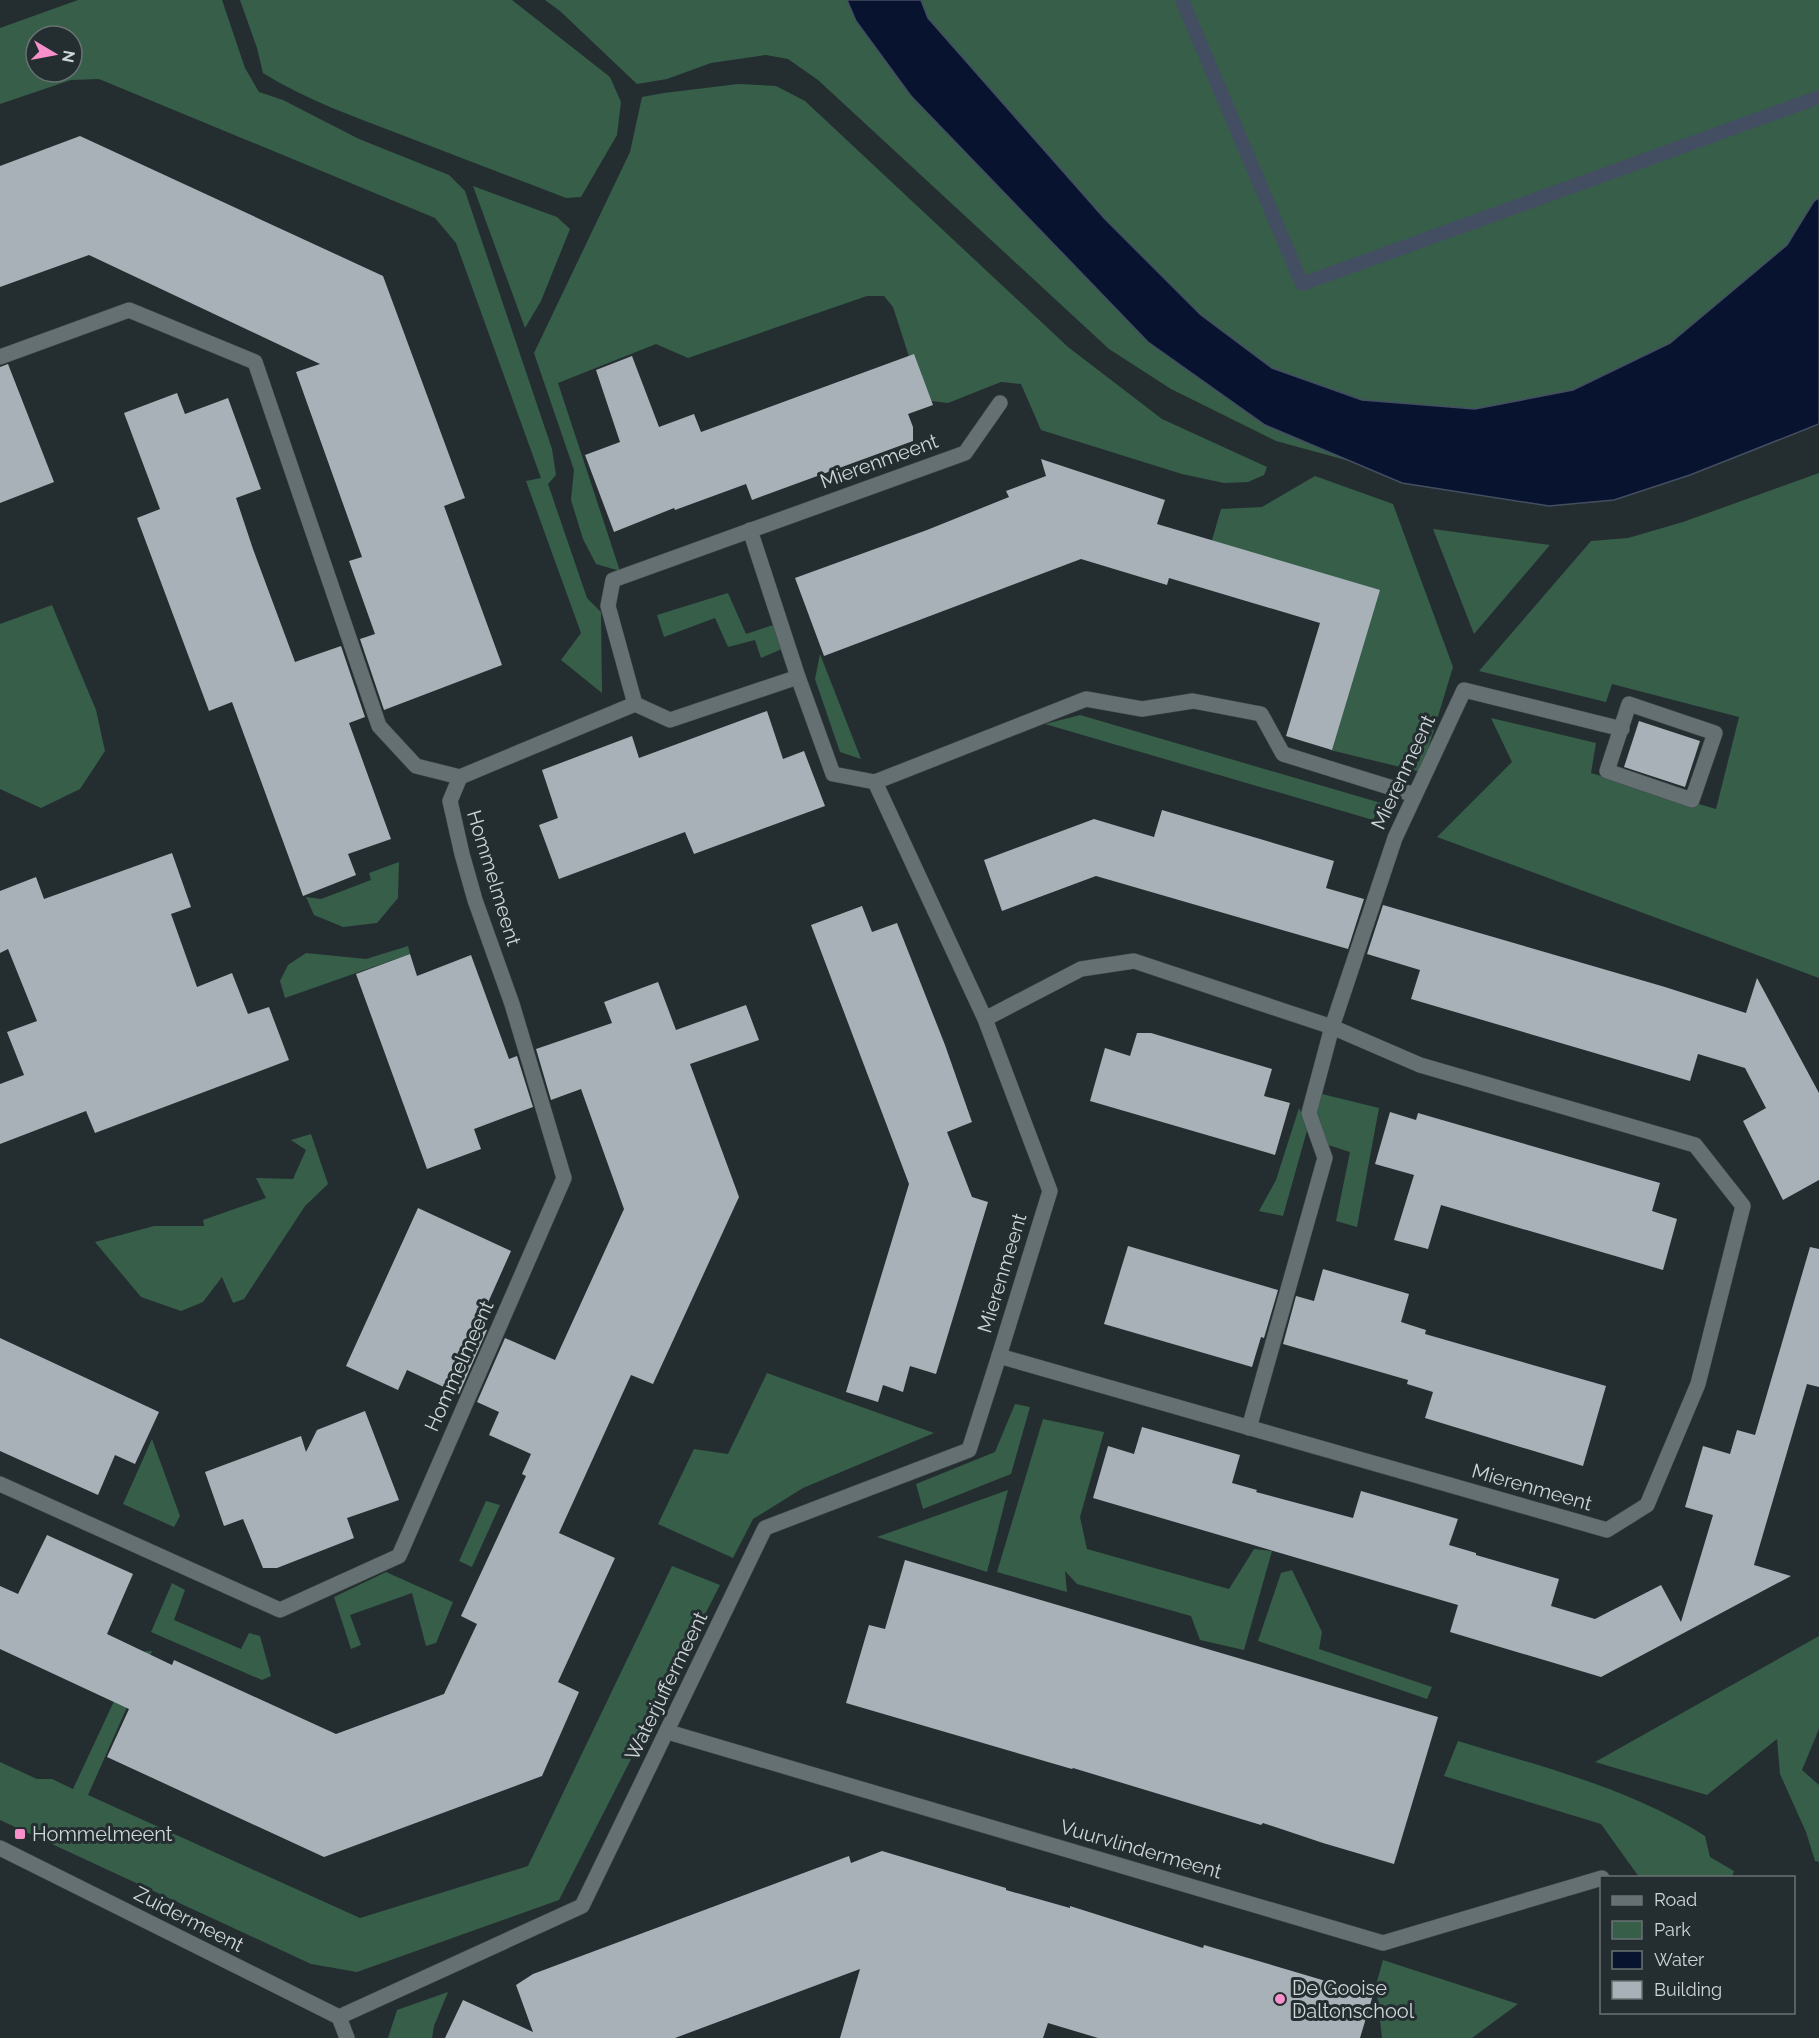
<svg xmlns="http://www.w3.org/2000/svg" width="1819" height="2038" font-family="Raleway,sans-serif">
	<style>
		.green { fill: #365e49; fill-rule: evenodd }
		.water { fill: #08132f; stroke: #444e62; stroke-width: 1.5 }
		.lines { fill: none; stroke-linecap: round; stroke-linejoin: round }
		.stream { stroke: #444e62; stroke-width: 14 }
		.building { fill: #a8b1b8 }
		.street-casing { stroke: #444c4e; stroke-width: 16 }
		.secondary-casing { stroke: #444c4e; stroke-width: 16 }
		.street { stroke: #647072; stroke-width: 15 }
		.secondary { stroke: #647072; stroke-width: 15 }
		.poi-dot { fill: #f890cb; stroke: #242e30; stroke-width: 2 }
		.labels { text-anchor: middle; stroke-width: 6; stroke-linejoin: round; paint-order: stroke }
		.street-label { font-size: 20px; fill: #d0d6d8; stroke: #242e30 }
		.poi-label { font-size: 20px; fill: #d0d6d8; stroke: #242e30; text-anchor: start }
	</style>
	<rect width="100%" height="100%" fill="#242e30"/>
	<g class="green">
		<path d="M78,0H222L245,68L259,92L283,100L359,139L449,175L465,191L552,449L556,475L548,484L587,598L601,612L602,693L561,660L581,633L526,481L541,478L456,243L435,218L99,79L71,80L0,104V28ZM36,36H72V72H36Z"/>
		<path d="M240,0H512L610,77L621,102L617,135L581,197L566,198C511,177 456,156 402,135C355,117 306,100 263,73L257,48Z"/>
		<polygon points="545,0 847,0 856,21 911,96 1148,342 1265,425 1353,462 1276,441 1171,389 1109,349 818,80 788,59 766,55 711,63 667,79 637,84 560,11"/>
		<polygon points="921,0 1819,0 1819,198 1814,201 1787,245 1670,343 1573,390 1475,409 1362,400 1272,368 1201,315 1104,218 928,18"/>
		<polygon points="738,84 776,86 805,101 1068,347 1162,419 1267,467 1264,475 1248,482 1224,483 1182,474 1041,430 1021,384 1001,382 948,403 923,400 893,307 884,296 867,296 688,358 656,344 558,383 620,571 596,564 583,539 571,500 574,470 534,353 630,152 642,97 664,93"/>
		<polygon points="473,186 557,217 570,229 541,301 525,328"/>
		<polygon points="1819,473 1819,978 1437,837 1512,762 1491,718 1596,743 1591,773 1716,809 1739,717 1612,684 1606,702 1479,671 1591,541 1628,538 1683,522"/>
		<polygon points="1315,476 1393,504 1453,667 1421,772 1330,750 1373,600 1208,554 1221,509 1262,507"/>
		<polygon points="1433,529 1550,545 1474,634"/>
		<polygon points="728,593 746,634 773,625 782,649 761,658 755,640 728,647 715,618 664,637 657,615"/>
		<polygon points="52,605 96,710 105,751 80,789 41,808 0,789 0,624"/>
		<polygon points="820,654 861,759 840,752 815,679"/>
		<polygon points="1080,715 1381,803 1373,820 1045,724"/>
		<polygon points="399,862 398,898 377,923 343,927 314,915 306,897 321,899 371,880 369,873"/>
		<polygon points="408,946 410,954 285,998 280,981 288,965 306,953 366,959"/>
		<polygon points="1322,1094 1379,1108 1357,1227 1336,1221 1350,1152 1325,1144 1316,1109"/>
		<polygon points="1299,1108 1308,1127 1283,1216 1259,1211 1276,1180"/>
		<polygon points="311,1134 328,1184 305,1206 244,1299 233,1303 222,1277 203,1302 181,1311 141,1297 95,1242 154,1226 204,1226 203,1220 266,1198 256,1178 293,1179 306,1150 291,1140"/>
		<polygon points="767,1373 934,1433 803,1488 753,1519 733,1558 658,1524 694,1449 728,1454"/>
		<polygon points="1015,1404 1030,1407 1011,1474 923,1509 916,1484 995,1452"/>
		<polygon points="1043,1419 1104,1432 1080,1517 1087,1549 1229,1589 1254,1549 1272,1551 1244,1650 1200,1640 1191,1616 1077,1584 1065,1571 1067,1592 997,1572"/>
		<polygon points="152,1439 180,1516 174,1527 123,1504"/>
		<polygon points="1008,1490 987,1572 877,1537"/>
		<polygon points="486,1501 500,1505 472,1567 459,1561"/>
		<polygon points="672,1566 720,1585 559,1900 357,1972 311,1964 0,1820 0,1762 37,1779 52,1779 73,1789 137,1652 152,1651 88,1795 360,1918 528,1866"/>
		<polygon points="1292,1570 1322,1632 1319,1649 1432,1687 1427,1699 1258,1641 1281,1573"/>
		<polygon points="386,1572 453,1602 436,1643 426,1646 412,1593 350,1615 361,1645 351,1649 334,1597"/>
		<polygon points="172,1583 185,1590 174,1620 241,1649 249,1633 260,1636 271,1676 262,1680 151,1632"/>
		<polygon points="1819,1636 1819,1729 1802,1770 1819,1785 1819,1862 1815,1861 1806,1832 1780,1774 1777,1739 1707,1795 1595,1762"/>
		<path d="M1458,1741C1542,1767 1630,1788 1705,1836L1710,1857L1734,1871L1732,1877H1639L1601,1824L1444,1776Z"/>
		<polygon points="1383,1960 1518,2004 1472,2038 1382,2038 1376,1985"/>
		<polygon points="448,1992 434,2026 432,2038 388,2038 397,2010"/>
	</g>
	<polygon class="water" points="847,0 921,0 928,18 1104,218 1201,315 1272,368 1362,400 1475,409 1573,390 1670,343 1787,245 1814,201 1819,198 1819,424 1690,475 1614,500 1549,506 1402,483 1265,425 1148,342 911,96 856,21"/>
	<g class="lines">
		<polyline class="stream" points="1182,0 1302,284 1819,97"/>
	</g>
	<g class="building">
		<polygon points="80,136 383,276 465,498 444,506 502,665 384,710 360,639 375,634 349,561 362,557 296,372 320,364 89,255 0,287 0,166"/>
		<polygon points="914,354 933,405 908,414 913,427 913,441 752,500 746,484 675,510 674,508 614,532 585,455 620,442 596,370 632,356 659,427 694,414 701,432"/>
		<polygon points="8,364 54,482 0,503 0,367"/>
		<polygon points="177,393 185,414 228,398 261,489 236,498 253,549 295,662 341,646 365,717 349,723 391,839 348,854 356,875 303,896 232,702 209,711 137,518 160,509 124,413"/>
		<polygon points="1041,459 1165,500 1157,524 1380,590 1332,750 1286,736 1320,623 1169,578 1167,585 1081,559 824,656 795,578 927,530 1009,497 1006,491 1046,476"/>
		<polygon points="767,711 783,759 804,751 825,806 694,854 685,832 559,879 539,825 558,818 542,770 632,736 639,758"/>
		<polygon points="1639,721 1700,741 1685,787 1624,767"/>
		<polygon points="1162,810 1334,861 1326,888 1364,899 1348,949 1096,876 1002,911 984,860 1094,819 1154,837"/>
		<polygon points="172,853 191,907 171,914 197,987 232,973 248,1014 269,1007 289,1060 95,1133 86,1111 0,1144 0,1084 24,1075 7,1032 37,1021 8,949 0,953 0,891 36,877 44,899"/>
		<polygon points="1383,905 1665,987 1746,1013 1757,978 1819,1093 1819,1180 1783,1200 1743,1121 1766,1108 1745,1068 1698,1054 1690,1081 1411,999 1420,970 1367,954"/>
		<polygon points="862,906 872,932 897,923 945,1045 972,1122 947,1132 972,1197 988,1202 936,1374 910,1366 903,1392 883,1385 878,1402 846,1392 909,1184 811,925"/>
		<polygon points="410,954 417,976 471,955 509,1059 517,1056 533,1107 474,1129 481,1149 427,1169 356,974"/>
		<polygon points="658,982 676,1030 746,1005 759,1040 690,1064 739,1197 653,1384 631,1375 559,1533 615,1558 558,1682 579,1692 542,1776 324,1857 107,1757 129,1709 0,1649 0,1586 18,1594 47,1535 133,1574 107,1634 172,1665 174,1660 336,1734 444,1694 477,1624 461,1616 526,1476 522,1474 531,1454 489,1435 499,1412 477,1402 505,1338 555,1360 624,1209 581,1089 551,1100 536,1049 612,1023 604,1002"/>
		<polygon points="1137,1033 1151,1033 1272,1069 1264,1096 1290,1103 1275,1155 1090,1101 1105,1048 1130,1056"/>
		<polygon points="1390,1112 1416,1120 1418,1113 1660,1183 1652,1211 1677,1219 1663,1270 1441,1205 1428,1249 1394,1240 1414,1175 1375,1164"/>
		<polygon points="418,1208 511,1251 478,1325 487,1330 459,1394 407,1370 398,1390 346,1366"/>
		<polygon points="1128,1246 1278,1290 1264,1338 1261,1337 1252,1367 1104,1324"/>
		<polygon points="1810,1247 1819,1249 1819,1387 1807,1384 1754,1565 1791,1576 1601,1677 1450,1632 1458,1605 1093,1498 1108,1446 1134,1454 1142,1427 1240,1455 1232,1483 1257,1490 1256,1492 1353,1518 1361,1491 1458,1519 1449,1545 1476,1553 1476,1555 1559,1579 1551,1606 1595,1619 1661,1585 1681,1622 1713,1515 1685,1507 1703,1446 1730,1454 1737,1430 1755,1435"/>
		<polygon points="1323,1269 1409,1294 1401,1322 1426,1330 1425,1334 1606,1386 1583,1466 1425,1418 1433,1392 1407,1384 1408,1380 1283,1344 1296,1296 1314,1301"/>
		<polygon points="0,1338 159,1412 135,1464 115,1455 98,1495 0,1451"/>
		<polygon points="365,1411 399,1500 347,1518 354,1538 277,1568 263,1568 243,1519 224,1526 205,1472 301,1436 306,1452 317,1430"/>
		<polygon points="905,1560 1438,1717 1394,1864 1323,1843 1263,1823 1261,1825 1073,1768 1072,1769 846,1703 869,1625 885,1629"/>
		<polygon points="882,1851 1006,1888 1006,1890 1070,1908 1070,1906 1203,1948 1204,1945 1373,1995 1360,2038 1098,2038 1048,2023 1043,2038 840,2038 860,1969 675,2038 445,2038 463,2000 533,2032 516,1985 533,1974 849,1856 851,1863"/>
	</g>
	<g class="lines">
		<g class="street-casing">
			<g id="street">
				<polyline points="0,357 129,310 255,362 379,726 416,766 460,777 635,704"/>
				<polyline points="750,530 798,677 833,774 875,782 1086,699 1142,709 1193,701 1261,714 1283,754 1415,795"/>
				<polyline points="798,677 670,720 635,704 608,606 613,580 965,453 1000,403"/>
				<polygon points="1629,704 1715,733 1692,800 1607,771"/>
				<polyline points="875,782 985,1019 1081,969 1134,961 1332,1027 1420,1065 1695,1145 1743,1206 1698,1384 1647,1505 1607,1530 999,1356 1050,1191 985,1019"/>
				<polyline points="1249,1428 1325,1158 1309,1113 1332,1027 1395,838 1464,690 1622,729"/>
				<polyline points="0,1484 280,1610 399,1556 564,1178 512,1004 475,900 462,854 450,801 460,777"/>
				<polyline points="668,1732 1383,1943 1602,1878"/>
				<polyline points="339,2017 582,1906 765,1528 969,1450 999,1356"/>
			</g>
		</g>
		<g class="secondary-casing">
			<polyline id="secondary" points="0,1848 339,2017 347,2038"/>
		</g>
		<use href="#street" class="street"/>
		<use href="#secondary" class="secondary"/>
	</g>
	<g class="poi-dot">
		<rect x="14" y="1828" width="12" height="12" rx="3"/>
		<circle cx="1280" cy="1999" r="6"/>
	</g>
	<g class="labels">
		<g class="street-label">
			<text transform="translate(879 461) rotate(-20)" y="7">Mierenmeent</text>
			<text transform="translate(1403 772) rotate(-65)" y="7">Mierenmeent</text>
			<text transform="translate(494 878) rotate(73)" y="7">Hommelmeent</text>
			<text transform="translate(1002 1273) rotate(-73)" y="7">Mierenmeent</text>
			<text transform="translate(459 1366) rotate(-66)" y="7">Hommelmeent</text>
			<text transform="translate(1532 1487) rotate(16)" y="7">Mierenmeent</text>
			<text transform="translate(666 1686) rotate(-64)" y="7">Waterjuffermeent</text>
			<text transform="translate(1141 1849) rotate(16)" y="7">Vuurvlindermeent</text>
			<text transform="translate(189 1919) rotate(27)" y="7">Zuidermeent</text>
		</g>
		<g class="poi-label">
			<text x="32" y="1841">Hommelmeent</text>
			<text x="1292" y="1995">De Gooise<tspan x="1292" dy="23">Daltonschool</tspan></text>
		</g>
	</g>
	<rect x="1600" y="1876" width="195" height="138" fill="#242e30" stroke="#697173" stroke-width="1.5"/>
	<rect x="1612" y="1896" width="30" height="9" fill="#647072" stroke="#697173" stroke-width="1.5"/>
	<text x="1654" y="1906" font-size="18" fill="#d0d6d8">Road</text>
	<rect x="1612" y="1921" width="30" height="18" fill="#365e49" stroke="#697173" stroke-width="1.5"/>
	<text x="1654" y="1936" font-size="18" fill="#d0d6d8">Park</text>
	<rect x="1612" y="1951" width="30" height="18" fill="#08132f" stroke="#697173" stroke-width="1.5"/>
	<text x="1654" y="1966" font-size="18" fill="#d0d6d8">Water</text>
	<rect x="1612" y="1981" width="30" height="18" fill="#a8b1b8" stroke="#697173" stroke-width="1.5"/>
	<text x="1654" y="1996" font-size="18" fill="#d0d6d8">Building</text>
	<g transform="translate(54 54) rotate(100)"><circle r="28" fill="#242e30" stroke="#697173" stroke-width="1.5"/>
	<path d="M0-4.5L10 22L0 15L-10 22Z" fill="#f890cb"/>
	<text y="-9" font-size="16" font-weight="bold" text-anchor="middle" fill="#d0d6d8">N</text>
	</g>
</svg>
